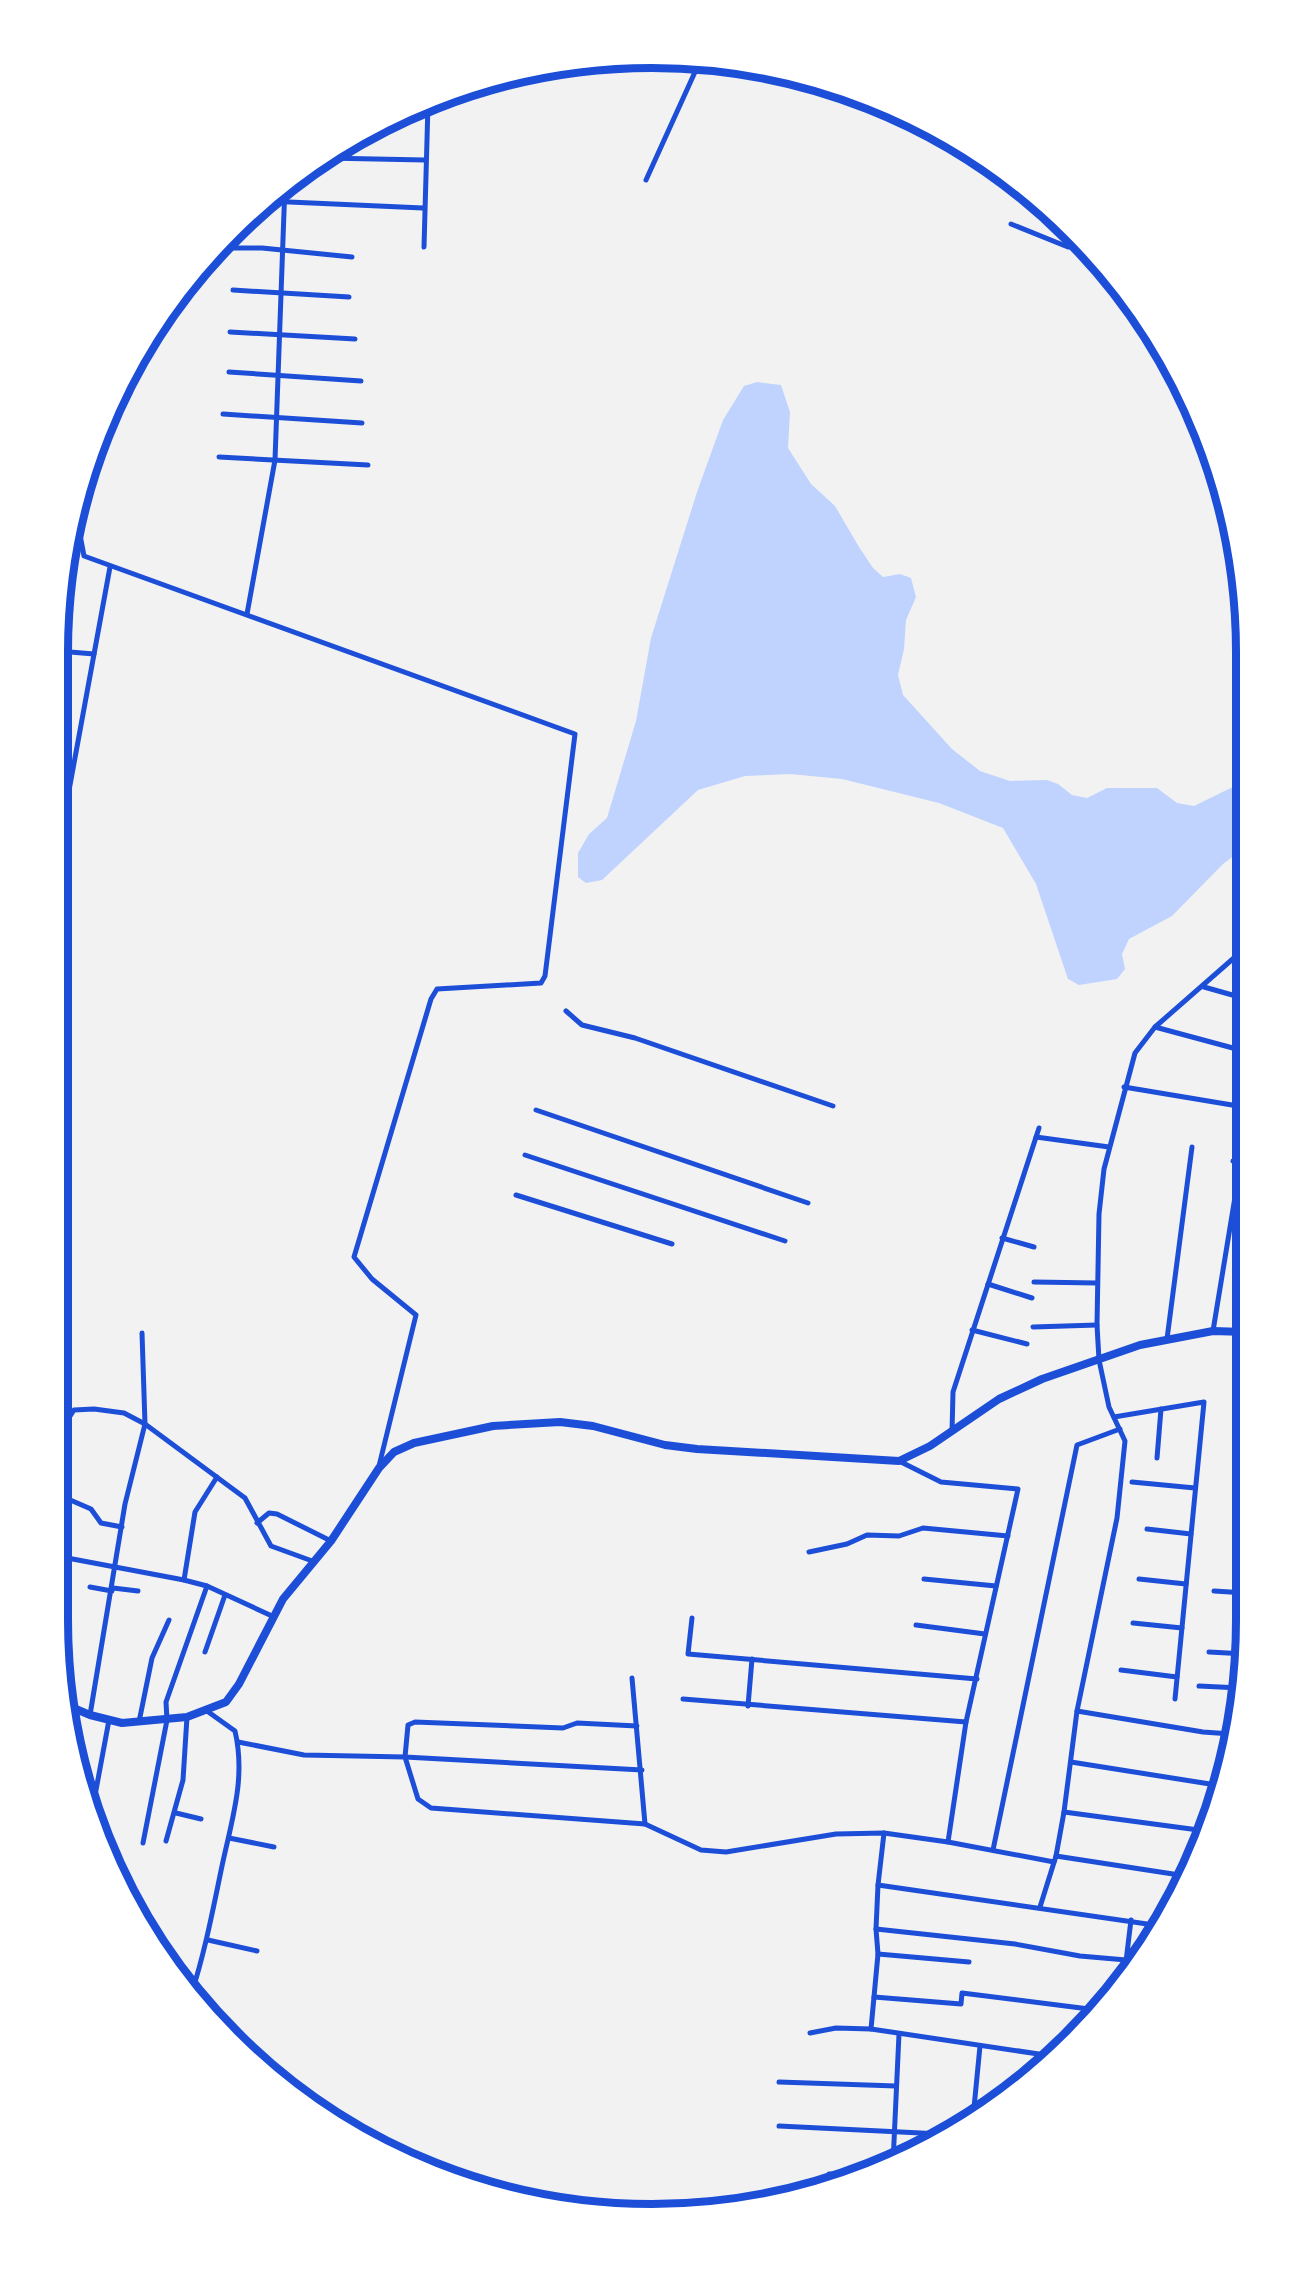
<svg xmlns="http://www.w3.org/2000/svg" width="1304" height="2272" font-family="Inter,sans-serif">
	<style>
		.water { fill: #bfd3fe }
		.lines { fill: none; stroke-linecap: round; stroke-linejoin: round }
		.minor { stroke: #1d4ed8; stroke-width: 5 }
		.secondary { stroke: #1d4ed8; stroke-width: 8 }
		.rim { fill: none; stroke: #1d4ed8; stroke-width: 8 }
	</style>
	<rect width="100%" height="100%" fill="#f2f2f2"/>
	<polygon class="water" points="757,382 781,385 790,412 788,448 811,484 835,506 859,547 873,568 883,577 900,574 911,578 916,597 906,620 904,649 898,675 903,695 952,749 980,771 1010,781 1047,780 1058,784 1072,795 1087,798 1107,788 1157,788 1177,803 1194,806 1243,782 1243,849 1223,864 1172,916 1129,939 1122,954 1125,969 1117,979 1079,985 1068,979 1036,884 1003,828 939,803 842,779 790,774 745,776 698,790 602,880 586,883 578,877 578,853 589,834 607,818 636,721 651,638 697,492 723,420 744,386"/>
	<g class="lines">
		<g class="minor">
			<polyline points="400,114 427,115"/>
			<polyline points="325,158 425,160"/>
			<polyline points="646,180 700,61"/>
			<polyline points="267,201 423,208"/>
			<polyline points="1011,224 1068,247 1084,245"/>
			<polyline points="424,247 428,104"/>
			<polyline points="218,248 262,248 352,257"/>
			<polyline points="233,290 349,297"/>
			<polyline points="230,332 355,339"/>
			<polyline points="229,372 361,381"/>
			<polyline points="223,414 362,423"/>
			<polyline points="219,457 368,465"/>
			<polyline points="77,519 84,556 575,734 545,976 541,983 437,989 431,999 354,1257 372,1279 416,1315 379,1466"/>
			<polyline points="247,614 275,460 285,184"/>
			<polyline points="58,651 94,654"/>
			<polyline points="59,845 110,567"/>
			<polyline points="59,908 69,919"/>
			<polyline points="1204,987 1243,998"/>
			<polyline points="566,1011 582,1025 635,1038 833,1106"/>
			<polyline points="1155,1027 1244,1051"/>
			<polyline points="1124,1087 1244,1107"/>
			<polyline points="536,1110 808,1203"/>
			<polyline points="1036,1137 1109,1147"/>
			<polyline points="525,1155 785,1241"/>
			<polyline points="1233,1161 1244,1162"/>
			<polyline points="516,1195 672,1244"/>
			<polyline points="1002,1238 1034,1247"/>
			<polyline points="1034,1282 1097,1283"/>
			<polyline points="988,1284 1032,1298"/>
			<polyline points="1033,1327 1097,1325"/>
			<polyline points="972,1330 1027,1344"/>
			<polyline points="1213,1331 1237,1185"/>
			<polyline points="1167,1339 1192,1147"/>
			<polyline points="1114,1417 1204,1402 1175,1699"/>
			<polyline points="61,1430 74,1410 94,1409 124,1413 145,1424 245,1498 271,1546 315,1562"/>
			<polyline points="952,1432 953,1392 1039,1128"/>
			<polyline points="1157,1458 1161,1409"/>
			<polyline points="899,1461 941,1482 1018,1489 966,1722 948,1842"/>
			<polyline points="1132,1482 1195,1488"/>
			<polyline points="61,1496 91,1509 101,1523 122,1527"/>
			<polyline points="257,1523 269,1513 277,1514 331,1541"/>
			<polyline points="1147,1529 1191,1534"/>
			<polyline points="809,1552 847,1544 867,1535 899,1536 923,1528 1008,1536"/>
			<polyline points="62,1557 184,1580 207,1586 272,1616"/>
			<polyline points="62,1568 63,1557"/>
			<polyline points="924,1579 996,1586"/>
			<polyline points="1139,1579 1186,1584"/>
			<polyline points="184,1580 195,1512 217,1477"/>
			<polyline points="90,1587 112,1591"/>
			<polyline points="113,1588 138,1591"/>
			<polyline points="1214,1591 1246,1593"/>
			<polyline points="692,1618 688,1654 977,1679"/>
			<polyline points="1133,1623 1182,1628"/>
			<polyline points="916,1625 985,1634"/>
			<polyline points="205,1652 225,1595"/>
			<polyline points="1209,1652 1246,1654"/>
			<polyline points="1121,1670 1177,1677"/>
			<polyline points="632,1678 645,1824"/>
			<polyline points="1199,1686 1240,1688"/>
			<polyline points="683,1699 966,1722"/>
			<polyline points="748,1706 752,1659"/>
			<polyline points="1077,1711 1203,1732 1231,1734"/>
			<polyline points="90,1715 125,1504 145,1424 142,1333"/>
			<polyline points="139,1722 152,1658 169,1620"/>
			<polyline points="637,1726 577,1723 563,1728 415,1722 408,1725 405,1757 642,1770"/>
			<polyline points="238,1742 304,1755 405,1757 418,1799 431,1808 645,1824 701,1850 726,1852 836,1834 884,1833 878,1885 876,1929 878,1954 871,2029 1052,2056 1052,2060"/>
			<polyline points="1071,1762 1210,1784"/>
			<polyline points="1064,1812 1206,1831"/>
			<polyline points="176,1813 201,1819"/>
			<polyline points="91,1817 109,1720"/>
			<polyline points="884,1833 948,1842 1054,1862"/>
			<polyline points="229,1838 274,1847"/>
			<polyline points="166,1841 183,1780 187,1717"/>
			<polyline points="143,1843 167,1720 166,1702 207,1586"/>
			<polyline points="993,1850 1077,1445 1120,1429"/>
			<polyline points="1056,1856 1186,1876"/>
			<polyline points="878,1885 1161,1926"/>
			<polyline points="1040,1907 1056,1856 1064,1812 1077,1711 1117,1518 1125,1441 1109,1407 1099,1360 1097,1325 1099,1214 1104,1169 1135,1053 1155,1027 1243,950"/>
			<polyline points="876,1929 1015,1944 1080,1956 1126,1960"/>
			<polyline points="208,1940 257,1951"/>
			<polyline points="878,1954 969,1962"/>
			<polyline points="1124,1978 1131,1920"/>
			<path d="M191,1995C205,1952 213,1909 222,1866C232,1819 246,1778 235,1731L207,1711"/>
			<polyline points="874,1997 961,2004 962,1993 1089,2009"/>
			<polyline points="810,2033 836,2028 871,2029"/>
			<polyline points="779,2082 896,2086"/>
			<polyline points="973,2118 980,2046"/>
			<polyline points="779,2126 941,2134"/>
			<polyline points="893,2163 899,2034"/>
			<polyline points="829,2174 860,2176"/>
		</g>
		<polyline class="secondary" points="64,1704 90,1715 122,1723 187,1717 226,1702 239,1684 283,1599 331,1541 379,1468 394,1452 414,1443 493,1426 560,1422 593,1426 665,1445 697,1449 899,1461 930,1446 999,1399 1042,1379 1140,1345 1213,1331 1245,1332"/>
	</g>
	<path d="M0 0H1304V2272H0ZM652 68H652A584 584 0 0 1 1236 652V1620A584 584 0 0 1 652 2204H652A584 584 0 0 1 68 1620V652A584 584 0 0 1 652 68Z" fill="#fff" fill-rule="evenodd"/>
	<path class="rim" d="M652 68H652A584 584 0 0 1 1236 652V1620A584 584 0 0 1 652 2204H652A584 584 0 0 1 68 1620V652A584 584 0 0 1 652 68Z"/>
</svg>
